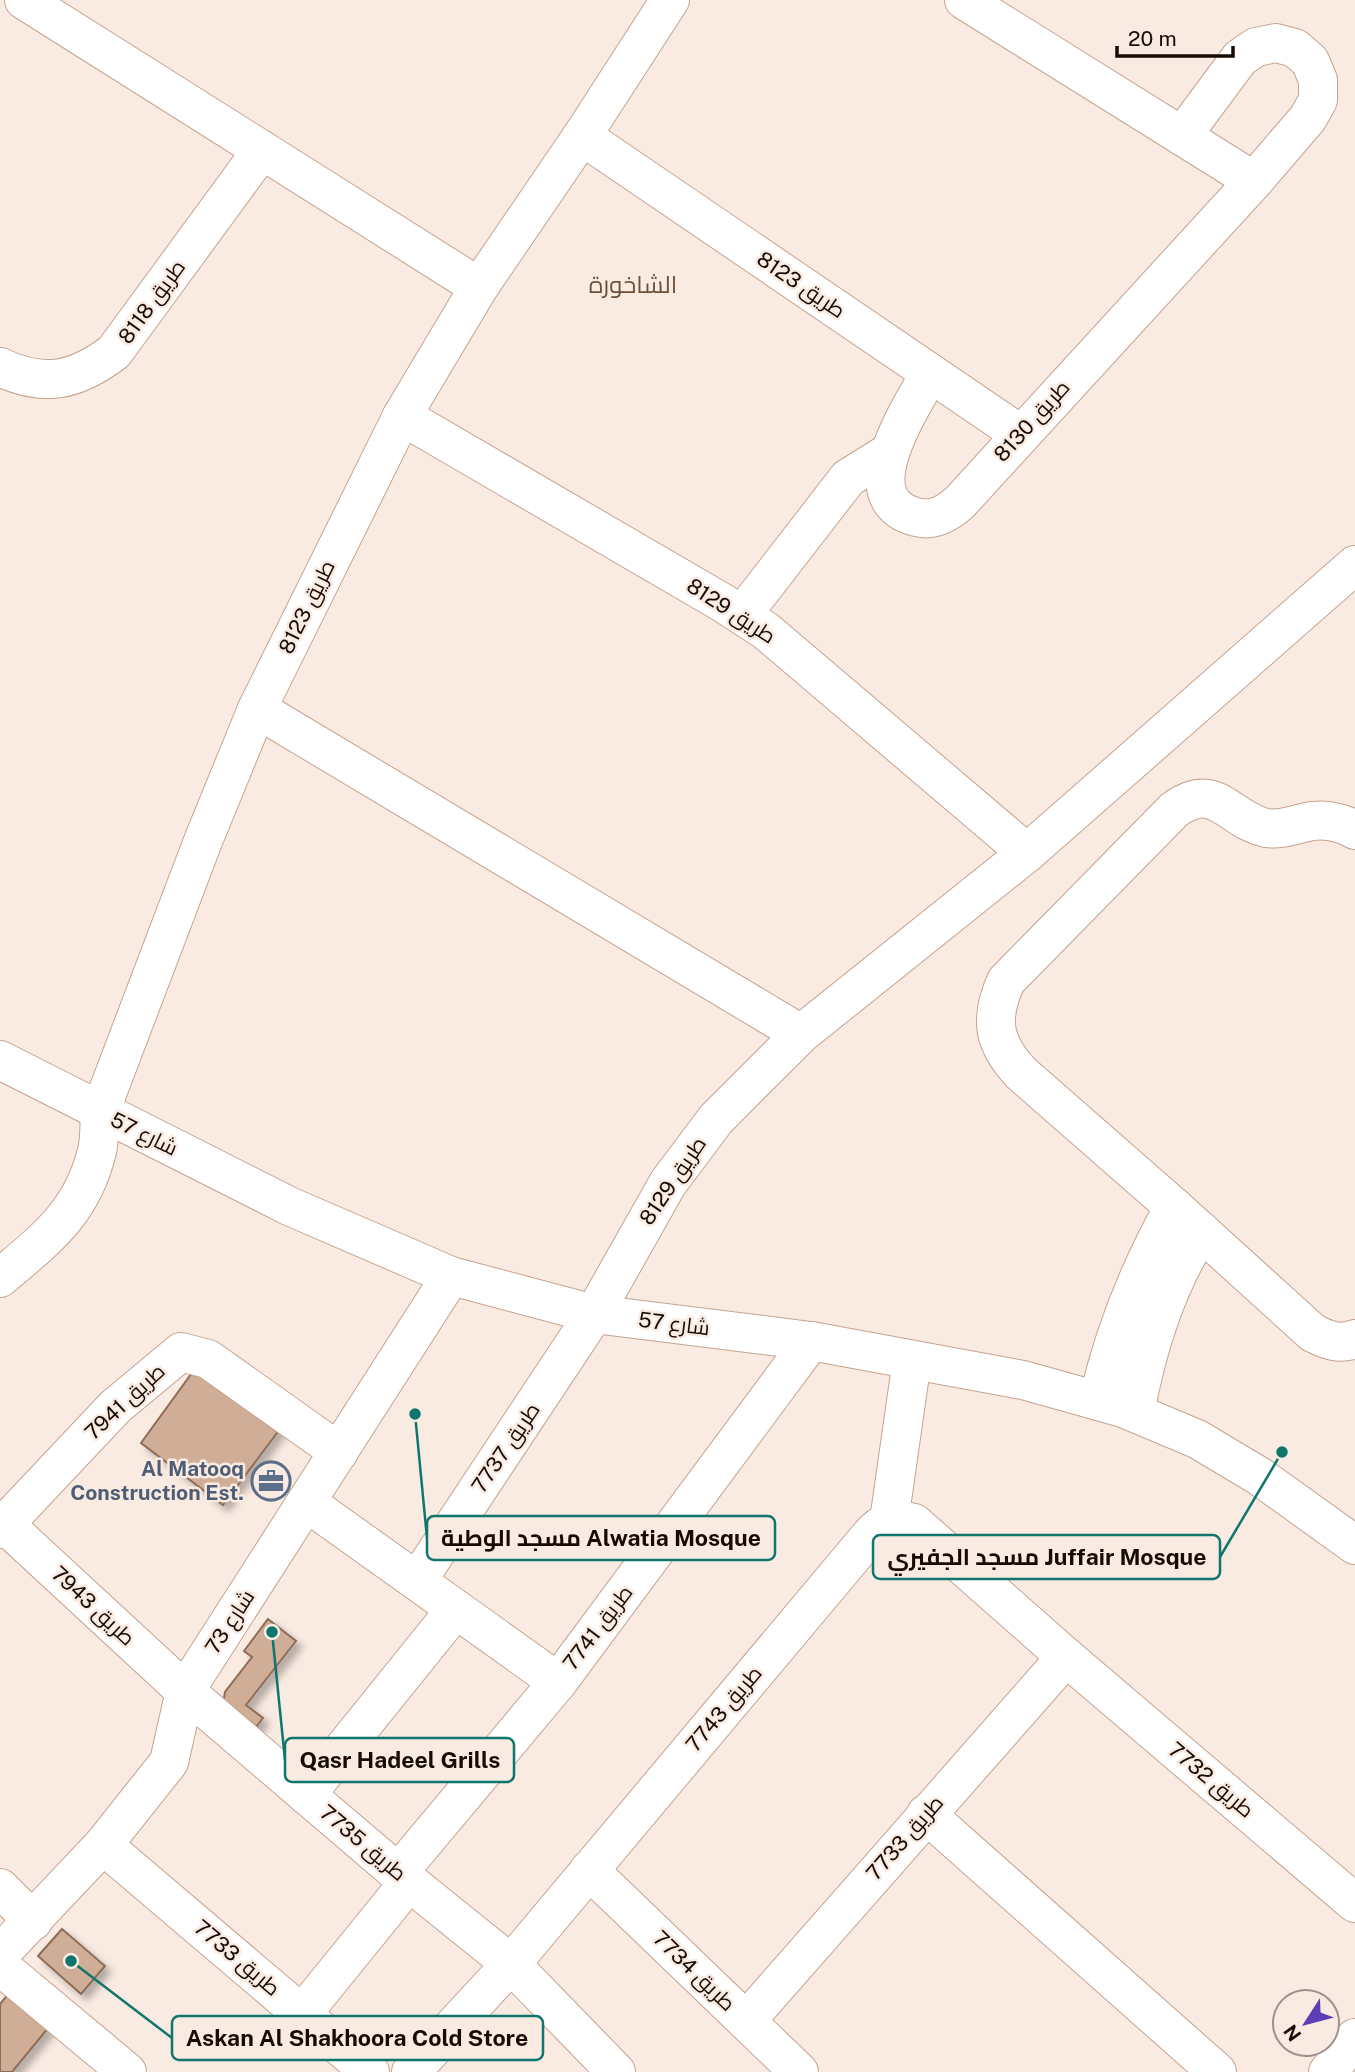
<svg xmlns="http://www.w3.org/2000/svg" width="1355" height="2072" font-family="'Public Sans',Cairo,sans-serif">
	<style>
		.building { fill: #cfad97; stroke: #8d6d59; stroke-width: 2; filter: url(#shadow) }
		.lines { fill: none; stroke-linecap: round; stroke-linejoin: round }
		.minor-casing { stroke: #c5a38e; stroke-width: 40 }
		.minor { stroke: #fff; stroke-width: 38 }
		.labels { text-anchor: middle; stroke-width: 5; stroke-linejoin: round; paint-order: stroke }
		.street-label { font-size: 21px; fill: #170b05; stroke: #faebe2 }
		.service-label { font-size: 21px; font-weight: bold; fill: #4e5e75; stroke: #faebe2; text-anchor: end }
		.quarter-label { font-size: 24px; fill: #6d4f3c; stroke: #faebe2 }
		.leader { fill: none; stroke: #0f766e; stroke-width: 2.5 }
		.callout-dot { fill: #0f766e; stroke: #faebe2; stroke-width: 2.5 }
		.callout { fill: #faebe2; stroke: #0f766e; stroke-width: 2.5 }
		.callout-label { font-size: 23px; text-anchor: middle; font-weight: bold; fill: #170b05 }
	</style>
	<defs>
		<filter id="shadow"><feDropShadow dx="6" dy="6" stdDeviation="3.5" flood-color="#0004"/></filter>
	</defs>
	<rect width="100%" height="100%" fill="#faebe2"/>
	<g class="building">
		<polygon points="197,1366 280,1429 223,1505 141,1443"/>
		<polygon points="268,1619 296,1641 246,1705 263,1718 253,1731 223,1704 225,1692 252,1657 244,1651"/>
		<polygon points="62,1929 105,1966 81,1994 38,1956"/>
		<polygon points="9,1993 49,2027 12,2072 0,2072 0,2004"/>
	</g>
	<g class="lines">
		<g class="minor-casing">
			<g id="minor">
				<polyline points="24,0 479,287"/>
				<polyline points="964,0 1254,181"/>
				<polyline points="582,136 1020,434"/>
				<path d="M0,367C44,388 76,381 114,352L262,150"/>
				<path d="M930,373C912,407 848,499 916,517C934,522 948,513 960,502L1254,181L1308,118L1318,100V80L1310,61L1295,48L1276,43L1256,47L1240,58L1182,136"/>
				<polyline points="402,416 723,603 766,631 1027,853"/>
				<polyline points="742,615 848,478 888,453"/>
				<polyline points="257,709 801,1034"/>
				<path d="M1355,830C1340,821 1320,818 1303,823C1290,826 1280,830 1266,828C1229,820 1216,779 1174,810L1006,981C989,1019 993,1043 1021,1073L1174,1207L1313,1333C1327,1340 1339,1345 1355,1339"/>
				<polyline points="0,1060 289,1206 451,1276 594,1314 811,1341 1023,1380 1123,1408 1197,1439 1259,1476 1355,1545"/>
				<path d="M0,1278C46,1239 82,1213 97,1151C100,1139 99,1125 100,1112L203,841L257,709L402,416L479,287L582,136L670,0"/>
				<path d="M1098,1401C1114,1332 1139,1269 1174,1207"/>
				<path d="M1135,1413C1147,1347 1166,1288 1201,1231"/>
				<polyline points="306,1502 558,1682"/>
				<polyline points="0,1520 185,1691 398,1873 511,1964 616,2072"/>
				<polyline points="889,1521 912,1360"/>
				<polyline points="0,1529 115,1407 181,1352 208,1359 339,1452"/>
				<polyline points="417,1581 594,1314 668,1183 716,1119 801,1034 1027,853 1355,565"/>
				<polyline points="306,1795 456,1609"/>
				<polyline points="926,1814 1217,2072"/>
				<polyline points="103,1845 370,2072"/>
				<polyline points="589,1870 799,2072"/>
				<polyline points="398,1873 558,1682 811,1341"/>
				<polyline points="0,1888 33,1921"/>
				<polyline points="0,1954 103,1845 169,1762 185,1691 451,1276"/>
				<polyline points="0,1966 127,2072"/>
				<polyline points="302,2014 409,1882"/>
				<polyline points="746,2021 1066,1657"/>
				<path d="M411,2072L511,1964L869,1537C882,1521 894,1517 914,1523L1066,1657L1355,1903"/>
				<polyline points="1328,2072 1355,2038"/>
			</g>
		</g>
		<use href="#minor" class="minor"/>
	</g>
	<defs>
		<g id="office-ring" transform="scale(2.0125)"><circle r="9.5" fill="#faebe2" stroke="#5c6f8a" stroke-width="1.5"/><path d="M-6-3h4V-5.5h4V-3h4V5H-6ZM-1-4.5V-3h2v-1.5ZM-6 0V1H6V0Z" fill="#5c6f8a"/></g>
	</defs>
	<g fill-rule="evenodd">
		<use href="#office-ring" x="271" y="1481"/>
	</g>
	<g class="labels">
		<g class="street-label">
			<text transform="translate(801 285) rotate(34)" y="7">طريق 8123</text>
			<text transform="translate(152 302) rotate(-54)" y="7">طريق 8118</text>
			<text transform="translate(1032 421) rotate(-48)" y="7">طريق 8130</text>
			<text transform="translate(307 607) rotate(-64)" y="7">طريق 8123</text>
			<text transform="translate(731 611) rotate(33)" y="7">طريق 8129</text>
			<text transform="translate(144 1134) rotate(26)" y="7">شارع 57</text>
			<text transform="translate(673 1181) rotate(-56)" y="7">طريق 8129</text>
			<text transform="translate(674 1324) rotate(7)" y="7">شارع 57</text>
			<text transform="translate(125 1402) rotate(-43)" y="7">طريق 7941</text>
			<text transform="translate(506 1448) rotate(-56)" y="7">طريق 7737</text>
			<text transform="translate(93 1606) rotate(43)" y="7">طريق 7943</text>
			<text transform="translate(230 1622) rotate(-57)" y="7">شارع 73</text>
			<text transform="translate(598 1628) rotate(-53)" y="7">طريق 7741</text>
			<text transform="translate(724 1709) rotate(-50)" y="7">طريق 7743</text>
			<text transform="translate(1211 1780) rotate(40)" y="7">طريق 7732</text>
			<text transform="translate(905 1838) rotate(-49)" y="7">طريق 7733</text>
			<text transform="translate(363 1843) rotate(40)" y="7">طريق 7735</text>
			<text transform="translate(237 1958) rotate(40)" y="7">طريق 7733</text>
			<text transform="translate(694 1971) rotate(44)" y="7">طريق 7734</text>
		</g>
		<g class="service-label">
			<text x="244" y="1476">Al Matooq<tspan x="244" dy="24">Construction Est.</tspan></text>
		</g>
		<g class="quarter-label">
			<text x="633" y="293">الشاخورة</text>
		</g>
	</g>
	<path class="leader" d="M415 1414L427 1538M1282 1452L1220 1557M272 1632L285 1760M71 1961L172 2038"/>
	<g class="callout-dot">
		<circle cx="415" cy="1414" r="7"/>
		<circle cx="1282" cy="1452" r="7"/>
		<circle cx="272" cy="1632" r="7"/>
		<circle cx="71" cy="1961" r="7"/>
	</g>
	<g class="callout">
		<rect x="427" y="1516" width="348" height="44" rx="7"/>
		<rect x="873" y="1535" width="347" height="44" rx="7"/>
		<rect x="285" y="1738" width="229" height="44" rx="7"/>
		<rect x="172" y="2016" width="371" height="44" rx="7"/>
	</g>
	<g class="callout-label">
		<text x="601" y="1546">مسجد الوطية Alwatia Mosque</text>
		<text x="1047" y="1565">مسجد الجفيري Juffair Mosque</text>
		<text x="400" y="1768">Qasr Hadeel Grills</text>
		<text x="357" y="2046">Askan Al Shakhoora Cold Store</text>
	</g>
	<g transform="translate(1306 2023) rotate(234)"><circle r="33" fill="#faebe2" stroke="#9f918a" stroke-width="2"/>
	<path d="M0-5L12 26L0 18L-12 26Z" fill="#5e3eb6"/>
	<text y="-10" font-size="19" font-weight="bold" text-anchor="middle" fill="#170b05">N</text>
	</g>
	<path d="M1117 46v10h116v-10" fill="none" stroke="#170b05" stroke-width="3.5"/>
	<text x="1128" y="46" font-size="21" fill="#170b05" stroke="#faebe2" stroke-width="5" paint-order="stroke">20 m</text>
</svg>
